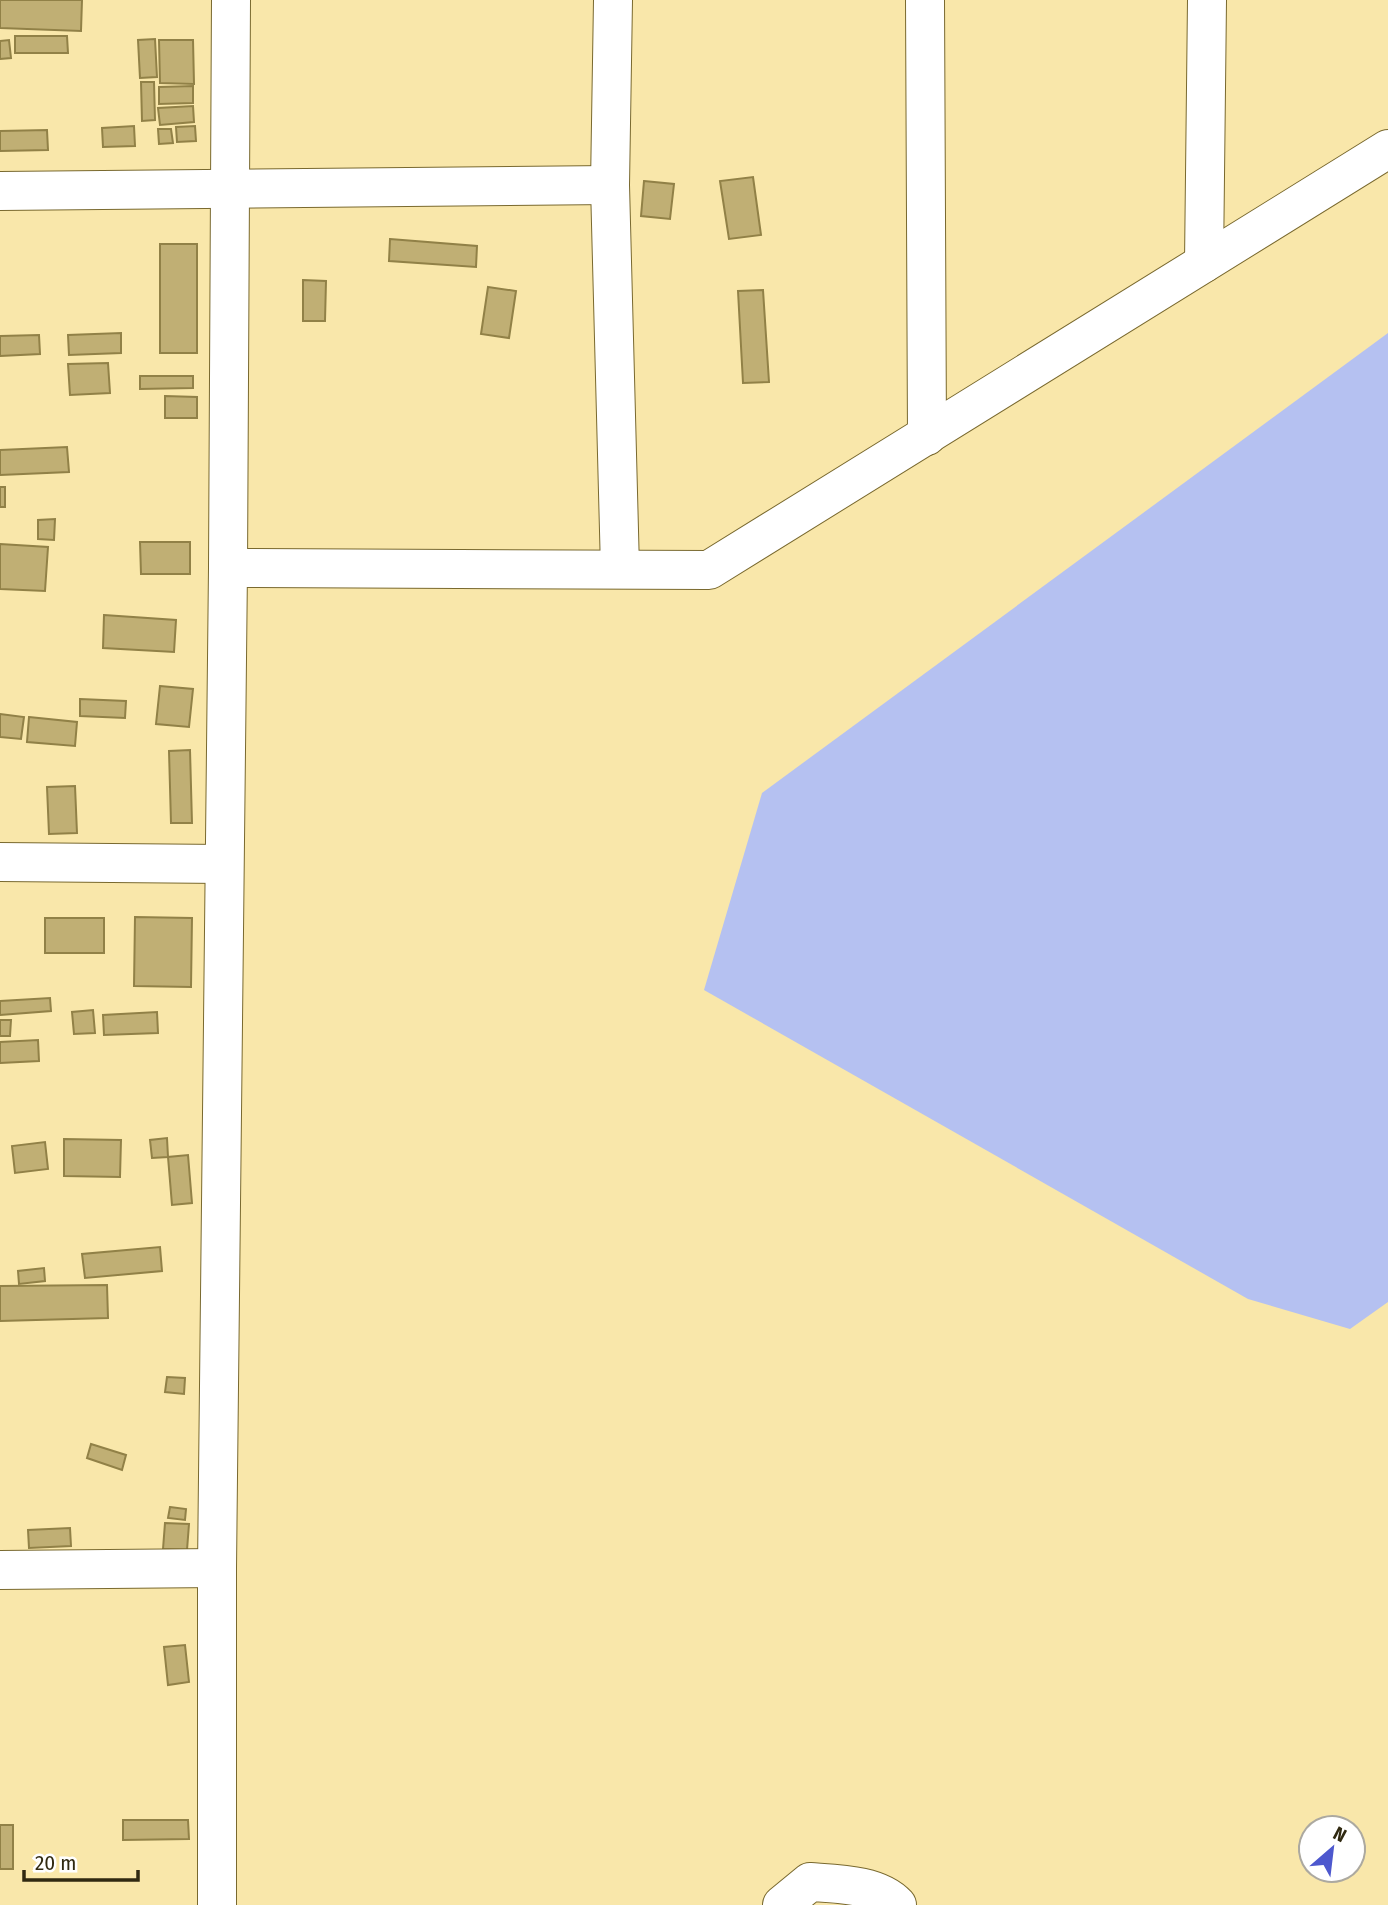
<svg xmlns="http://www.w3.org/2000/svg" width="1388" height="1905" font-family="'Fira Sans Condensed',sans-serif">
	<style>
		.green { fill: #b5c1f1 }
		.building { fill: #c0af74; stroke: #918147; stroke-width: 2 }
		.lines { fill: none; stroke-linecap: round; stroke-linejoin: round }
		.minor-casing { stroke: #79692f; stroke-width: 40 }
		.minor { stroke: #fff; stroke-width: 38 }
	</style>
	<rect width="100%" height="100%" fill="#f9e7aa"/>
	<polygon class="green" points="1388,333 1388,1302 1350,1329 1248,1299 704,990 762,793"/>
	<g class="building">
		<polygon points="0,0 82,0 81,31 0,28"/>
		<polygon points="15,36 67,36 68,53 15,53"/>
		<polygon points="155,39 157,77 140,78 138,40"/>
		<polygon points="9,40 11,58 0,59 0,41"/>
		<polygon points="159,40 193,40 194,84 160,83"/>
		<polygon points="141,82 154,82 155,120 142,121"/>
		<polygon points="193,86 193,103 159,104 159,87"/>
		<polygon points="193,106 194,122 160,125 158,108"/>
		<polygon points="134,126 135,146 103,147 102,128"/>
		<polygon points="195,126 196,141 177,142 176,127"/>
		<polygon points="158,129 171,129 173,143 159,144"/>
		<polygon points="47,130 48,150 0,151 0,131"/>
		<polygon points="753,177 761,235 729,239 720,181"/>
		<polygon points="644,181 674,184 670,219 641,216"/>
		<polygon points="390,239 477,246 476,267 389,261"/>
		<rect x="160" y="244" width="37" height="109"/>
		<polygon points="303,280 326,281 325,321 303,321"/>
		<polygon points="488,287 516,291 509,338 481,334"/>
		<polygon points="763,290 769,382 743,383 738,291"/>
		<polygon points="121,333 121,353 69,355 68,335"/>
		<polygon points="39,335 40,354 0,356 0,336"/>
		<polygon points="108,363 110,393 70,395 68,364"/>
		<polygon points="140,376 193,376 193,388 140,389"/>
		<polygon points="165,396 197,397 197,418 165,418"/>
		<polygon points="67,447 69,472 0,475 0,450"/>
		<rect x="0" y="487" width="5" height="20"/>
		<polygon points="55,519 54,540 38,539 38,520"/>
		<polygon points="140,542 190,542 190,574 141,574"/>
		<polygon points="0,544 48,547 45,591 0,589"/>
		<polygon points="104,615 176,620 174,652 103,648"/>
		<polygon points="160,686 193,689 189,727 156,724"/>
		<polygon points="80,699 126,701 125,718 80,716"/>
		<polygon points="0,714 24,717 21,739 0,737"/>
		<polygon points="29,717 77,722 75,746 27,742"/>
		<polygon points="190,750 192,823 171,823 169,751"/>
		<polygon points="75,786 77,833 49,834 47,787"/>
		<polygon points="135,917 192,918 191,987 134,986"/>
		<rect x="45" y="918" width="59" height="35"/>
		<polygon points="50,998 51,1011 0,1015 0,1001"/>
		<polygon points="93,1010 95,1033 74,1034 72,1012"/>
		<polygon points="157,1012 158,1033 104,1035 103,1015"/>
		<polygon points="0,1020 11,1020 10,1036 0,1036"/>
		<polygon points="38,1040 39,1061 0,1063 0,1042"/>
		<polygon points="167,1138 168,1157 152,1158 150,1140"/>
		<polygon points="64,1139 121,1140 120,1177 64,1176"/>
		<polygon points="45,1142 48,1169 15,1173 12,1146"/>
		<polygon points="188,1155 192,1203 172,1205 168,1157"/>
		<polygon points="160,1247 162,1271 85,1278 82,1254"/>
		<polygon points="44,1268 45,1281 19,1284 18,1271"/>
		<polygon points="107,1285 108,1318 0,1321 0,1286"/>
		<polygon points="167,1377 185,1378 184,1394 165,1392"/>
		<polygon points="91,1444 126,1455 122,1470 87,1458"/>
		<polygon points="170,1507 186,1509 185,1520 168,1518"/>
		<polygon points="165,1523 189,1524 187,1550 163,1549"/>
		<polygon points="70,1528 71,1546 29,1548 28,1530"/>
		<polygon points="185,1645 189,1682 168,1685 164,1647"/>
		<polygon points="123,1820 188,1820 189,1839 123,1840"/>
		<rect x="0" y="1825" width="13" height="44"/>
	</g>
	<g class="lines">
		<g class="minor-casing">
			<g id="minor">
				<polyline points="613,0 610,185 620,569"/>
				<polyline points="925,0 927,436"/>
				<polyline points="0,191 610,185"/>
				<polyline points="1204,263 1207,0"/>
				<polyline points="228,568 709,570 1388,149"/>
				<polyline points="0,862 224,864"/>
				<polyline points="0,1570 217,1568"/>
				<polyline points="217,1905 217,1568 228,568 231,0"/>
				<path d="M782,1905L810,1882C837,1884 878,1884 897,1905"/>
			</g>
		</g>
		<use href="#minor" class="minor"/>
	</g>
	<g transform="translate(1332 1849) rotate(28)"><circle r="33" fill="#ffffff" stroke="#aca9a0" stroke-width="2"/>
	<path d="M0-5L12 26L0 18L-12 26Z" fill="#4d58ce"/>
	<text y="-10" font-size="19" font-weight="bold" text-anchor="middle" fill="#302911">N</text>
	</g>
	<path d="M24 1870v10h114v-10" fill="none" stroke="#302911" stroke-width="3.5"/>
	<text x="35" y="1870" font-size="21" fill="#302911" stroke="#ffffff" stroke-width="5" paint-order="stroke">20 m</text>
</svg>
